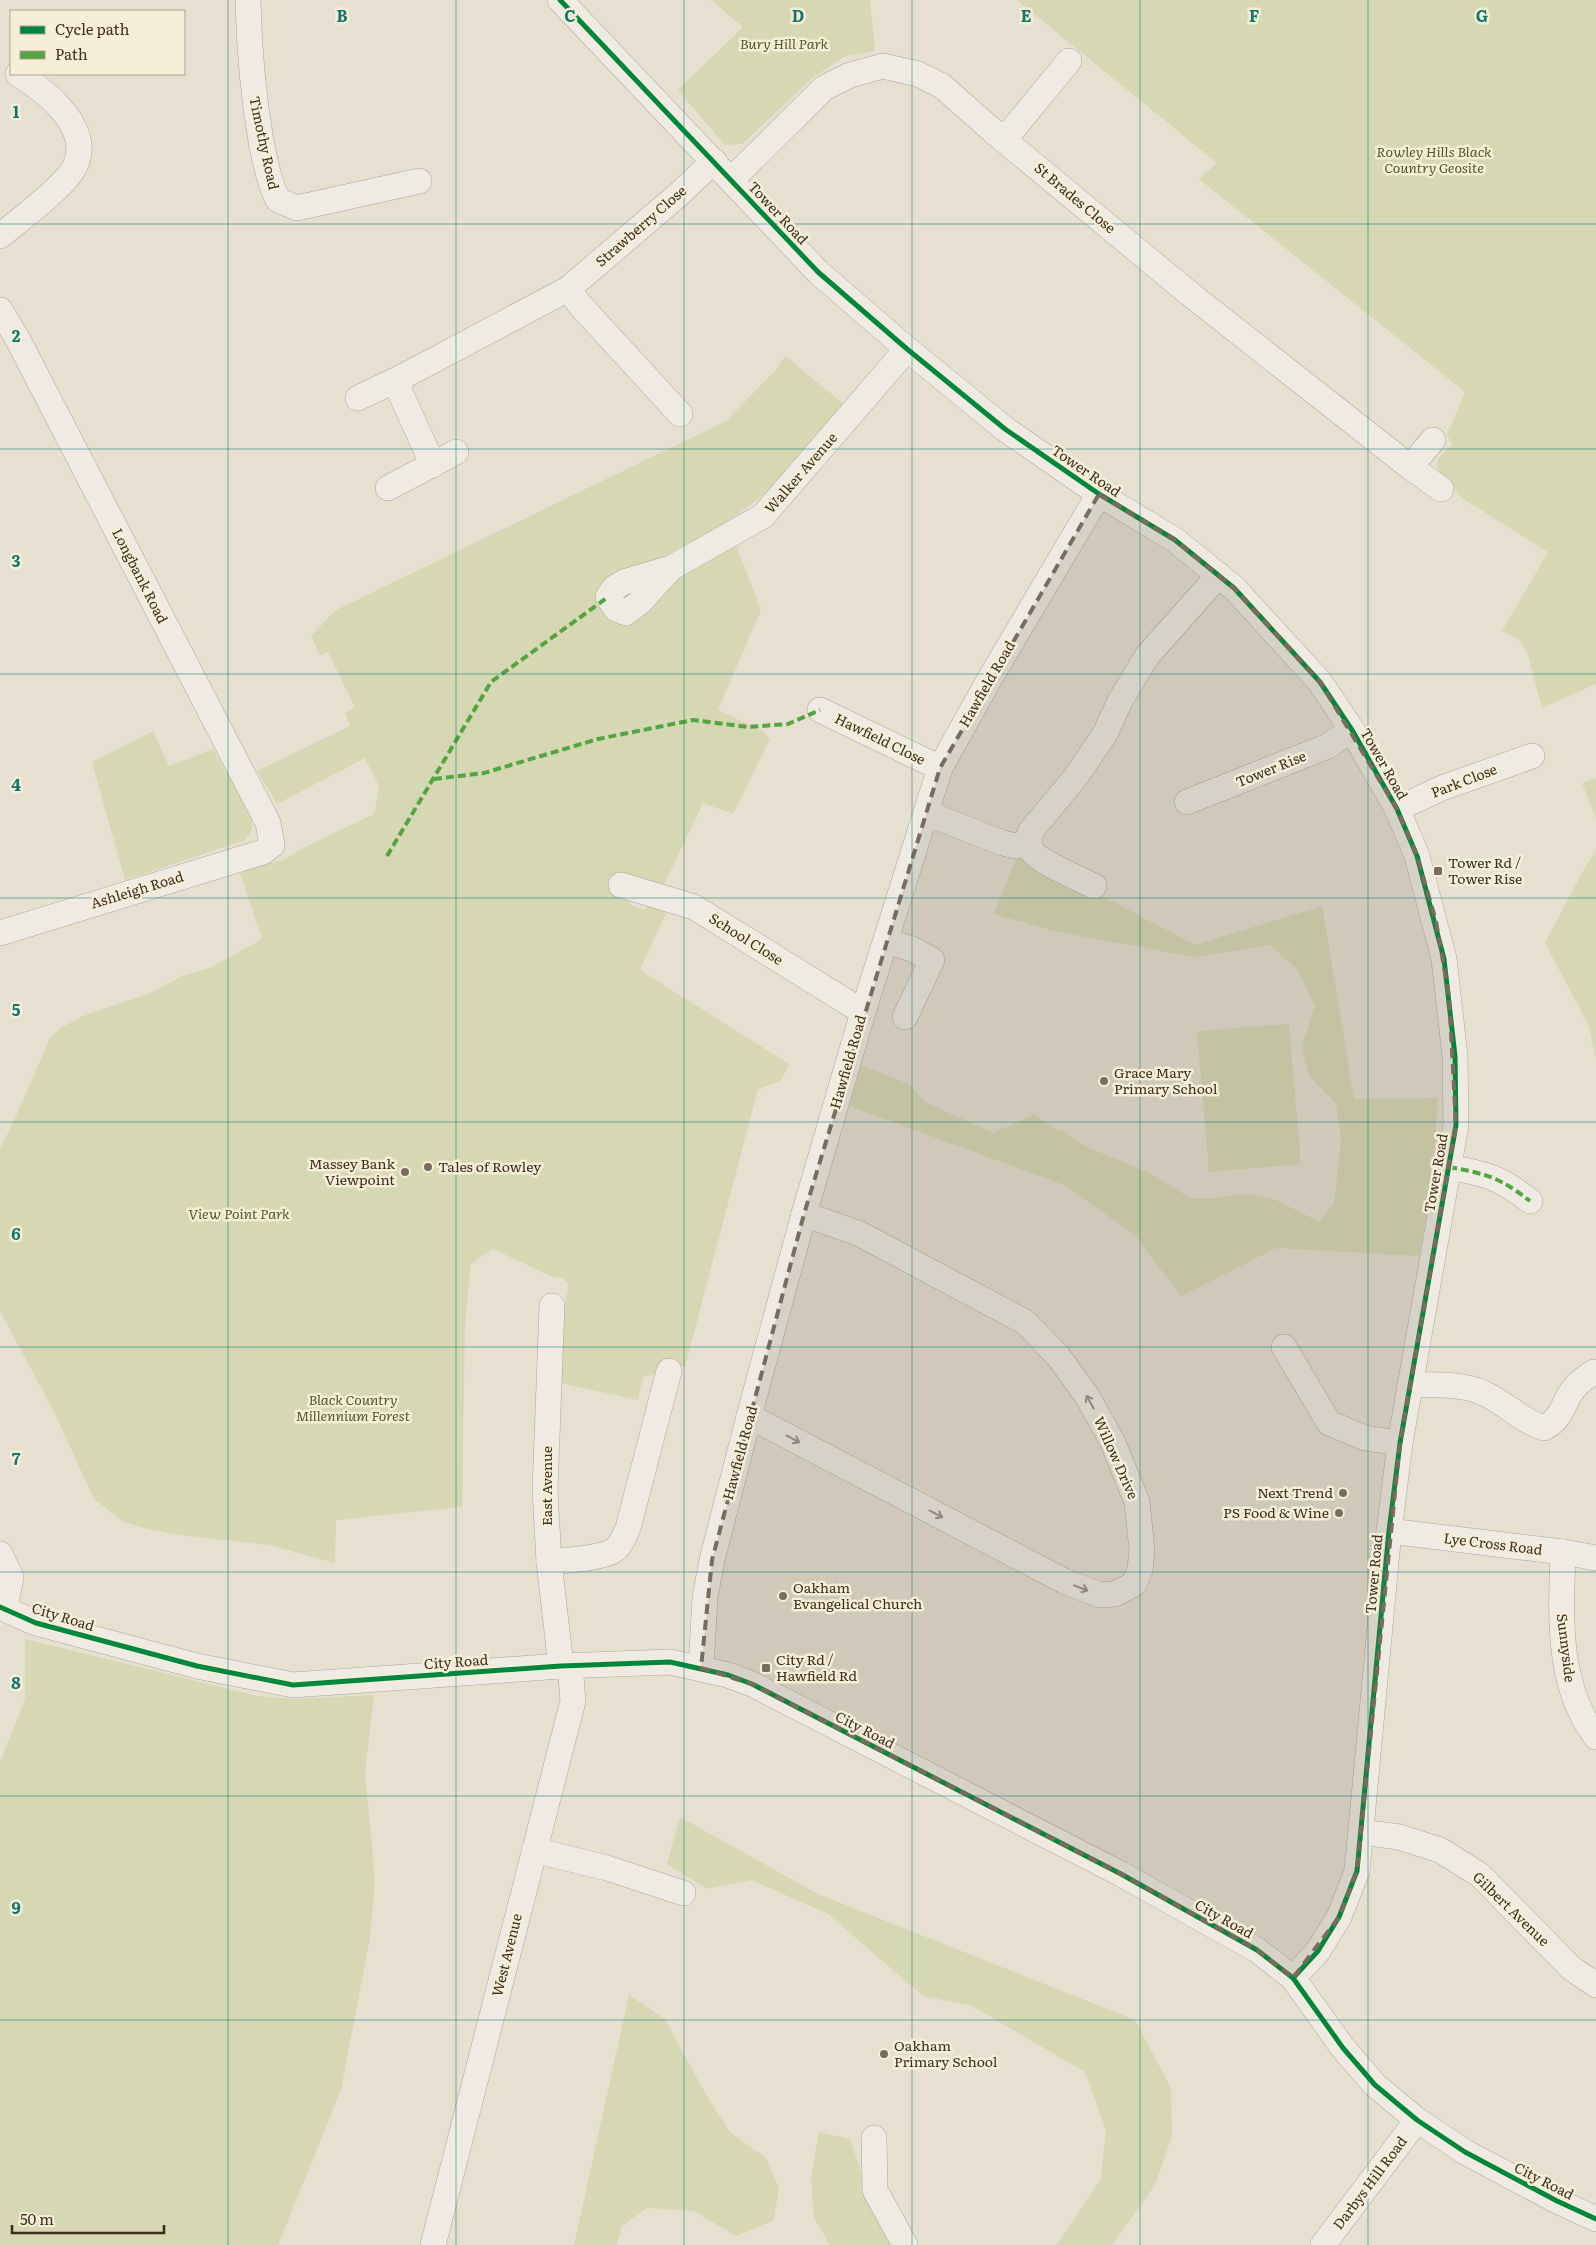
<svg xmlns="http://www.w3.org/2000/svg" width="1596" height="2245" font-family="Literata,serif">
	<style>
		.green { fill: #d6d7b3 }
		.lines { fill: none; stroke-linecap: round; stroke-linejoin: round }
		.minor-casing { stroke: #ada599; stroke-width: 26 }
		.minor { stroke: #efebe3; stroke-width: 25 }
		.quiet { stroke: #54a441; stroke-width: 4; stroke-dasharray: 8 4; stroke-linecap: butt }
		.cycleway-casing { stroke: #f7eed8; stroke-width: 8 }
		.cycleway { stroke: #00873e; stroke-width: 5 }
		.oneway { stroke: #968c82 }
		.marked { fill: #786c5e; fill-opacity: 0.2; stroke: #786c5e; stroke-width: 4; stroke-dasharray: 10 6; stroke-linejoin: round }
		.grid { fill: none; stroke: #0f766e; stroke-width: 1; stroke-opacity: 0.55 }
		.poi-dot { fill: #786c5e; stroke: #f7eed8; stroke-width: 2 }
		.labels { text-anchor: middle; stroke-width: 5; stroke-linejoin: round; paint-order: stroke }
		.park-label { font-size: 14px; font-style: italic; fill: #4d5a26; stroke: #f7eed8 }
		.street-label { font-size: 14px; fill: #3d2e20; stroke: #f7eed8 }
		.poi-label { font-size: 14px; fill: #3d2e20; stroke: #f7eed8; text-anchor: start }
		.grid-label { font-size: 16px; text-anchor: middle; font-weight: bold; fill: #0f766e; stroke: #f7eed8; stroke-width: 5; stroke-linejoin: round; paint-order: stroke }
	</style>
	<rect width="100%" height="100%" fill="#e7e0d1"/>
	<g class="green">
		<polygon points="711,0 870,0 875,51 846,56 834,63 811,79 742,144 725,145 678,90 743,27"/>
		<polygon points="1017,0 1596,0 1596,684 1542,708 1527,652 1519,640 1502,631 1548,552 1462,498 1454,489 1441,489 1437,460 1452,444 1447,435 1465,392 1199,179 1217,163"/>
		<polygon points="785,356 844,404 782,480 765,494 730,520 652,563 604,606 611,621 621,625 632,621 653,592 736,545 761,610 718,710 763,731 770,739 733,814 703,803 664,885 625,876 631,905 644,910 649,905 667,911 640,970 789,1064 781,1081 758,1089 685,1367 664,1362 655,1374 643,1377 638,1400 560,1383 559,1331 569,1284 561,1277 555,1278 493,1249 471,1264 465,1325 462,1507 336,1520 335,1563 269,1545 178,1535 144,1528 124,1522 94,1499 55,1414 0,1311 0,1148 13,1123 49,1040 59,1029 83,1016 151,993 182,976 210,968 262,939 240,873 261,865 284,860 301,849 374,814 379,786 365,758 277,804 257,771 350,726 345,713 355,707 328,652 320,655 311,636 336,610 726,421 774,372"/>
		<path d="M153,731L169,766L213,749L250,812C254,824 253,830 245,840L125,880L92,762Z"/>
		<polygon points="1596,778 1596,818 1582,783"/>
		<polygon points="1596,851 1596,1060 1589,1026 1545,943 1585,867"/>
		<polygon points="1019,852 1195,945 1322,906 1354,1099 1438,1098 1433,1177 1419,1256 1276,1248 1181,1296 1134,1234 1064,1185 849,1106 861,1065 909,1084 925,1102 993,1133 1035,1114 1058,1132 1061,1129 1082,1145 1150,1173 1190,1198 1214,1198 1245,1194 1274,1199 1320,1222 1334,1203 1341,1141 1336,1103 1309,1076 1302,1046 1315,1006 1298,970 1270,945 1194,957 1053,931 994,914"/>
		<polygon points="1289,1024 1301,1164 1209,1172 1197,1031"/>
		<polygon points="25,1639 258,1696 298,1699 374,1695 365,1772 375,1880 370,1938 341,2090 278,2245 0,2245 0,1762 25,1699"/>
		<polygon points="680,1817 818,1894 1135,2020 1171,2088 1172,2136 1155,2185 1112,2245 1057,2245 1101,2179 1106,2130 1085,2072 972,2006 923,1996 828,1914 752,1880 707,1889 667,1864"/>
		<polygon points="629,1995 665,2019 705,2093 730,2132 767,2159 779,2188 774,2220 736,2236 694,2211 647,2208 622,2226 617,2245 574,2245"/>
		<polygon points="819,2132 850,2139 879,2224 895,2245 830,2245 814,2218 811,2178"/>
	</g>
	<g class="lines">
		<g class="minor-casing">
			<g id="minor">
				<path d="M248,0C249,48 253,94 261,141C265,161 269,182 278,200L297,208L419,181"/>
				<polyline points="560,0 818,272 907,349 1005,429 1099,494 1175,540 1234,588 1320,682 1352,730 1397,809 1417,856 1444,959 1455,1056 1456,1125 1400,1443 1389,1531 1357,1871 1339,1917 1318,1951 1293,1978"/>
				<polyline points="1004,140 1069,61"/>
				<polyline points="732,179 824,88 850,75 883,66 918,74 942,86 993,131 1190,294 1410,467 1441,489"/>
				<path d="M0,236C18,221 67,185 75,166C93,128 46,91 18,74"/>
				<polyline points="568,289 580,305 680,414"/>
				<polyline points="0,310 17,338 268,823 272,845 263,852 0,933"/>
				<polyline points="358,398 402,377"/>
				<polyline points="433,465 399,390 402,377 568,289 678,195 714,161"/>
				<polyline points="1410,467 1433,440"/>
				<polyline points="388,488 456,452"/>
				<polyline points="671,568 640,602 626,613 616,609 608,597 614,588 624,582 671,568 763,516 907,349"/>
				<polyline points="820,710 940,768"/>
				<polyline points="1187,802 1328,746 1352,730"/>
				<polyline points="1397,809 1442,788 1532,756"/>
				<polyline points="926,813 1003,843 1016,846 1028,841"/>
				<polyline points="621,885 694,907 863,1012"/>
				<path d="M1094,886C1080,879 1039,862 1032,851C1028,845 1029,838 1030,832L1075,778L1105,734L1120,701L1147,656L1219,575"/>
				<polyline points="886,941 912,949 932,960 905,1017"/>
				<path d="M1449,1167C1487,1174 1499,1177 1530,1201"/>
				<polyline points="552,1306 545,1490 549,1562 561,1666"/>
				<polyline points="1284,1347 1329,1423 1365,1438 1400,1443"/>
				<path d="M1410,1385C1435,1385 1461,1383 1483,1393C1505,1402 1521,1421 1544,1428C1561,1419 1561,1409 1570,1394C1576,1384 1584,1378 1594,1372"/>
				<polyline points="749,1416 1064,1581 1100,1595 1115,1594 1134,1584 1140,1570 1142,1550 1137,1502 1113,1443 1087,1396 1058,1356 1025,1322 860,1234 804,1214"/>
				<polyline points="1389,1531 1563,1552 1596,1558"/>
				<path d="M1563,1552C1561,1615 1556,1684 1596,1737"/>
				<polyline points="0,1554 11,1577 5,1609"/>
				<path d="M549,1562C565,1560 598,1559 613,1551C621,1546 624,1536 628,1528L669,1371"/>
				<polyline points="0,1607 36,1623 197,1666 293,1685 561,1666 670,1662 728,1675 752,1684 1121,1874 1257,1950 1293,1978 1343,2048 1375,2085 1417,2120 1465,2152 1557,2201 1596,2219"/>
				<polyline points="701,1668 705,1597 712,1560 749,1416 804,1214 863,1012 940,768 989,680 1099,494"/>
				<polyline points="1362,1832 1399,1837 1440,1850 1480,1875 1571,1968 1596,1985"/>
				<polyline points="534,1850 607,1868 683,1893"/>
				<polyline points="874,2138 875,2190 905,2245"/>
				<polyline points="433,2245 573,1701 570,1665"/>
				<polyline points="1323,2245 1417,2120"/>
			</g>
		</g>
		<use href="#minor" class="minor"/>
		<g class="quiet">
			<polyline points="434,779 484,773 598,739 693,720 748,727 788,724 820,710"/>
			<polyline points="387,856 491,682 608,597"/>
			<path d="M1449,1167C1487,1174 1499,1177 1530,1201"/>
		</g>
		<g class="cycleway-casing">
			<g id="cycleway">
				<polyline points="560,0 818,272 907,349 1005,429 1099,494 1175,540 1234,588 1320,682 1352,730 1397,809 1417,856 1444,959 1455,1056 1456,1125 1400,1443 1389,1531 1357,1871 1339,1917 1318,1951 1293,1978"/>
				<polyline points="0,1607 36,1623 197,1666 293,1685 561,1666 670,1662 728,1675 752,1684 1121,1874 1257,1950 1293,1978 1343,2048 1375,2085 1417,2120 1465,2152 1557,2201 1596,2219"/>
			</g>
		</g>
		<use href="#cycleway" class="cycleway"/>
	</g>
	<defs><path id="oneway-shaft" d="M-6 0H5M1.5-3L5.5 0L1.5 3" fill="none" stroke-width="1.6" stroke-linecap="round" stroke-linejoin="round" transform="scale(1.25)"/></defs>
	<g class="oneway">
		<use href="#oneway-shaft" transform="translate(1090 1402) rotate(-119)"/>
		<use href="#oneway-shaft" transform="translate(793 1439) rotate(28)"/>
		<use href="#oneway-shaft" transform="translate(936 1514) rotate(28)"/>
		<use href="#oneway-shaft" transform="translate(1081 1588) rotate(21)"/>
	</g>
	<path class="marked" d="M1099,494L1175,540L1234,588L1320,682L1397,809L1417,856L1436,921L1449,996L1456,1125L1400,1443L1357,1871L1339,1917L1293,1978L1257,1950L1121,1874L752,1684L701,1668L712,1560L804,1214L940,768Z"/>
	<path class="grid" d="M228,0V2245M456,0V2245M684,0V2245M912,0V2245M1140,0V2245M1368,0V2245M0,224H1596M0,449H1596M0,674H1596M0,898H1596M0,1122H1596M0,1347H1596M0,1572H1596M0,1796H1596M0,2020H1596"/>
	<g class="poi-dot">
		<rect x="1433" y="866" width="10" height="10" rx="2.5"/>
		<circle cx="1104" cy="1081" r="5"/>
		<circle cx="428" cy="1167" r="5"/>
		<circle cx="405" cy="1172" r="5"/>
		<circle cx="1343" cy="1493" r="5"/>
		<circle cx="1339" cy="1513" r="5"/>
		<circle cx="783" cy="1596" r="5"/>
		<rect x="761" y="1663" width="10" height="10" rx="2.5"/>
		<circle cx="884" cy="2054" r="5"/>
	</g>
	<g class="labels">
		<g class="park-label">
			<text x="784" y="49">Bury Hill Park</text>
			<text x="1434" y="157">Rowley Hills Black<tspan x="1434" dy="16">Country Geosite</tspan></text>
			<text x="239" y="1219">View Point Park</text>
			<text x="353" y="1405">Black Country<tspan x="353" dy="16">Millennium Forest</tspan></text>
		</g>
		<g class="street-label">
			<text transform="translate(264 143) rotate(78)" y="5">Timothy Road</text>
			<text transform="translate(1075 198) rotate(40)" y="5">St Brades Close</text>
			<text transform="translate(778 213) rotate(47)" y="5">Tower Road</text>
			<text transform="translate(641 226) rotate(-41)" y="5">Strawberry Close</text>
			<text transform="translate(1086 471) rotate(34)" y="5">Tower Road</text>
			<text transform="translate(801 473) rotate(-49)" y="5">Walker Avenue</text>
			<text transform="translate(140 576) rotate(63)" y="5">Longbank Road</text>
			<text transform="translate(987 684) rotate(-60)" y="5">Hawfield Road</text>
			<text transform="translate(880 739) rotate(26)" y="5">Hawfield Close</text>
			<text transform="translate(1384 764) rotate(60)" y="5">Tower Road</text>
			<text transform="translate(1271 769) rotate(-22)" y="5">Tower Rise</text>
			<text transform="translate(1464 781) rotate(-21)" y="5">Park Close</text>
			<text transform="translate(137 890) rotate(-17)" y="5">Ashleigh Road</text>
			<text transform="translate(746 939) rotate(32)" y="5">School Close</text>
			<text transform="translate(848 1062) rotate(-74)" y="5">Hawfield Road</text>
			<text transform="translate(1436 1173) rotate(-80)" y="5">Tower Road</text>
			<text transform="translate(740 1453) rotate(-75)" y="5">Hawfield Road</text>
			<text transform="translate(1116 1458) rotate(66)" y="5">Willow Drive</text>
			<text transform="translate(547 1486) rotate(-90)" y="5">East Avenue</text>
			<text transform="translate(1493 1544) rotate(7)" y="5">Lye Cross Road</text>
			<text transform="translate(1374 1574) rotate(-85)" y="5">Tower Road</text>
			<text transform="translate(63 1617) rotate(17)" y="5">City Road</text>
			<text transform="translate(1566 1648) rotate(83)" y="5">Sunnyside</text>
			<text transform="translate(456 1662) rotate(-4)" y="5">City Road</text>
			<text transform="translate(865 1730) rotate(27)" y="5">City Road</text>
			<text transform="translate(1511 1909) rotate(44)" y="5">Gilbert Avenue</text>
			<text transform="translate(1224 1919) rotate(29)" y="5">City Road</text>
			<text transform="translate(507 1955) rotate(-76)" y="5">West Avenue</text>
			<text transform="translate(1544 2181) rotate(27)" y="5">City Road</text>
			<text transform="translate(1370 2183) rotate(-53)" y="5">Darbys Hill Road</text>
		</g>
		<g class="poi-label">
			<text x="1448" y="868">Tower Rd /<tspan x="1448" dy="16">Tower Rise</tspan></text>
			<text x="1114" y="1078">Grace Mary<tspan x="1114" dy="16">Primary School</tspan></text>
			<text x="395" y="1169" text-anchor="end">Massey Bank<tspan x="395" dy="16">Viewpoint</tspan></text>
			<text x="438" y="1172">Tales of Rowley</text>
			<text x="1333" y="1498" text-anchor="end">Next Trend</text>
			<text x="1329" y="1518" text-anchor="end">PS Food &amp; Wine</text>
			<text x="793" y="1593">Oakham<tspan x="793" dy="16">Evangelical Church</tspan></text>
			<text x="776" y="1665">City Rd /<tspan x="776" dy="16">Hawfield Rd</tspan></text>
			<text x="894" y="2051">Oakham<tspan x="894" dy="16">Primary School</tspan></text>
		</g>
	</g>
	<g class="grid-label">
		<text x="342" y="22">B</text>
		<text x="570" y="22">C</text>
		<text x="798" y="22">D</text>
		<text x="1026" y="22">E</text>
		<text x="1254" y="22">F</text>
		<text x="1482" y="22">G</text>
		<text x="16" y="118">1</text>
		<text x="16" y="342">2</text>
		<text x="16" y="567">3</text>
		<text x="16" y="791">4</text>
		<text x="16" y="1016">5</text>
		<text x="16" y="1240">6</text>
		<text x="16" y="1465">7</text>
		<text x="16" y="1689">8</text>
		<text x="16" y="1914">9</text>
	</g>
	<rect x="10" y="10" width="175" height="65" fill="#f7eed8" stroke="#ada18e"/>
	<rect x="20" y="26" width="25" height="8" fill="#00873e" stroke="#ada18e"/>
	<text x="55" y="35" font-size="15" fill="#3d2e20">Cycle path</text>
	<rect x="20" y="51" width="25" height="8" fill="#54a441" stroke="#ada18e"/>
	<text x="55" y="60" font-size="15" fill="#3d2e20">Path</text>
	<path d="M12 2225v8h152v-8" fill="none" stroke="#3d2e20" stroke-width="2.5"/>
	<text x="20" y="2225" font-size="15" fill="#3d2e20" stroke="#f7eed8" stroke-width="4" paint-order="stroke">50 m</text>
</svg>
